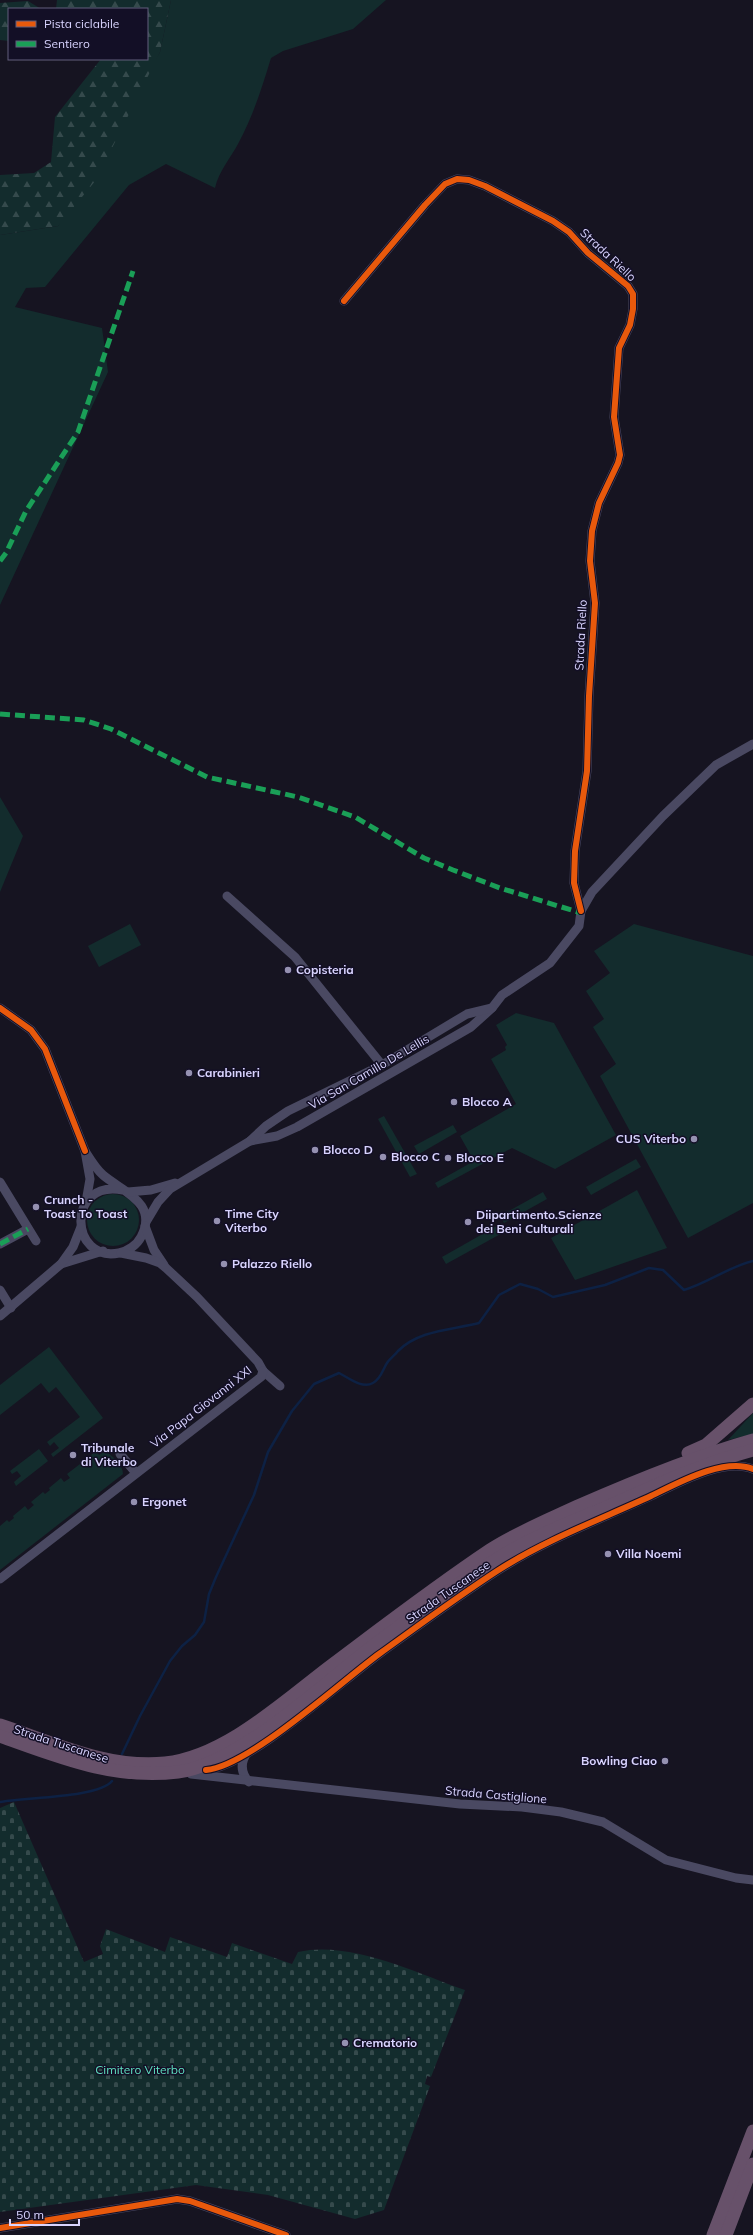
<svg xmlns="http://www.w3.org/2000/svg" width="753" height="2235" font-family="Mulish,sans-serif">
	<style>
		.green { fill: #132c2d }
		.forest { fill: url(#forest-firs) }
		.cemetery { fill: url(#cemetery-stones) }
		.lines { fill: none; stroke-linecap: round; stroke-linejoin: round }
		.stream { stroke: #0d2144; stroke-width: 2.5 }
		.minor { stroke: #4a4962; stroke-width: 9 }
		.highway { stroke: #67516a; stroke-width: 13 }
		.quiet { stroke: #1a9f57; stroke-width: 5; stroke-dasharray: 10 5; stroke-linecap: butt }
		.cycleway-casing { stroke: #130f26; stroke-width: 8 }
		.cycleway { stroke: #e8590c; stroke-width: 6 }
		.poi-dot { fill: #9591b1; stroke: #130f26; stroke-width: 1.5 }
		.labels { text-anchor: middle; stroke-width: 3; stroke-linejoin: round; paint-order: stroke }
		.street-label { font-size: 12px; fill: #d9d4ff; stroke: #130f26 }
		.poi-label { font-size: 12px; font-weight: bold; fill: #d9d4ff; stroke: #130f26; text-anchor: start }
		.park-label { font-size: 12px; fill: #5fe0c0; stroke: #130f26 }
	</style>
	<defs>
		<pattern id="forest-firs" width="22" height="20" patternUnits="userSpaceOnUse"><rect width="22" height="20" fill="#132c2d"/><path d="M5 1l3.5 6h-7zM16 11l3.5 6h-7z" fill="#354a4c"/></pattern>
		<pattern id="cemetery-stones" width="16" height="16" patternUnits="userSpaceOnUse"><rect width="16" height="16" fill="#132c2d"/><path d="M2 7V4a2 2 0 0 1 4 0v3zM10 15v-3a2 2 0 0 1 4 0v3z" fill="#354a4c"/></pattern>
	</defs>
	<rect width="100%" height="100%" fill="#161421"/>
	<g class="green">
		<path d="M171,0H386L353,29L283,51L271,58C262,88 253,116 238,144C230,159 219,171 215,188L166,164L129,185L45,287L26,288L15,307L102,328L108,372L0,605V235L58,226L160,52Z"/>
		<polygon points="0,797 23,836 0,892"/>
		<polygon points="130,924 141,945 99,967 88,946"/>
		<polygon points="634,924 753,956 753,1203 688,1238 600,1076 616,1064 593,1027 604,1019 586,991 610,973 594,951"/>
		<polygon points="516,1013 554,1023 616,1135 555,1169 512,1148 438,1188 435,1183 474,1161 460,1136 516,1104 491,1059 506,1050 505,1047 507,1045 496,1025"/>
		<polygon points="384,1116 417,1174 410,1177 378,1119"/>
		<polygon points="453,1125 457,1132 419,1154 414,1146"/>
		<polygon points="636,1159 641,1167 591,1195 586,1187"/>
		<polygon points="637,1190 667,1248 575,1280 551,1238"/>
		<polygon points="543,1192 547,1199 504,1223 500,1216"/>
		<circle cx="113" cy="1220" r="26"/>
		<polygon points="502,1223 506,1231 446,1264 442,1257"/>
		<polygon points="49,1347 103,1418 53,1457 51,1454 59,1448 54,1442 50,1446 47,1442 80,1417 56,1387 49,1393 41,1383 0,1415 0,1385"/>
		<polygon points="753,1413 753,1434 728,1440"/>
		<polygon points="39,1449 48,1461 16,1486 14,1482 21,1476 17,1471 12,1474 10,1471"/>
		<path d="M96,1451L99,1455L105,1451C112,1456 123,1464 123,1474L0,1570V1526L7,1520L9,1522L14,1518L13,1516L25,1506L28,1510L34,1505L31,1502L43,1492L45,1494L50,1490L49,1488L61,1478L64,1482L70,1478L67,1474L80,1464L82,1465L87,1461L86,1459Z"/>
	</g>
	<g class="forest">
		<polygon points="57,0 171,0 160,52 96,180 58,226 0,235 0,175 34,173 51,162 55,117 101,59 147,59 147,9 56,9"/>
		<polygon points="28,1 41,9 9,9 9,41 0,40 0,3"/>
	</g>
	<path class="cemetery" d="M14,1802L84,1962L103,1954L100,1946L106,1929L165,1952L170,1937L227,1957L232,1943L292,1964L298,1952C350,1940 416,1973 465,1990L431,2077L427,2076L425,2084L430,2086L384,2210L355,2219L268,2195L196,2185L0,2212V1808Z"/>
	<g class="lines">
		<g class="stream">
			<path d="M122,1754L140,1716L170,1661L182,1646L195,1635L204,1622L209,1594L216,1577L254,1495L268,1452L292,1411L314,1384L339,1373C349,1378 362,1389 373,1383C381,1379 383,1369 387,1363C390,1358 395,1355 398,1351C419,1330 451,1330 479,1323L499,1295L520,1284L538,1289L553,1297L605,1285L649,1268L663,1270L684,1290C708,1283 728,1267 753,1261"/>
			<path d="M0,1802C23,1797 99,1798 112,1781"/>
		</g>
		<g class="minor">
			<polyline points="344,301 425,205 445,184 457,179 469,180 485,186 553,221 569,232 588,253 628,286 633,294 633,309 630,325 619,348 614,417 620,455 618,463 599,503 592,531 590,561 595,603 589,696 587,771 575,851 574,883 581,911"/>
			<polyline points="227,896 295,957 382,1065"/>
			<polyline points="0,1008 31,1030 45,1049 85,1151 90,1179 86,1202"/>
			<polyline points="250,1141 277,1136 297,1127 471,1027 492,1008 502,995 550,963 579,926 581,911 592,892 663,816 716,765 753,744"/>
			<path d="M85,1151C90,1159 96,1169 103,1175C123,1192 159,1203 141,1237C137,1245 128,1251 119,1253C70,1263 65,1179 123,1190"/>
			<polyline points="0,1182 36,1241"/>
			<polyline points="128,1192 151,1190 175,1183"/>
			<polyline points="146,1222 158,1202 170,1189 250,1141 266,1126 288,1111 382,1065 467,1014 492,1008"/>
			<polyline points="145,1226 154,1250 164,1265"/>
			<polyline points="0,1244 28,1229"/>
			<polyline points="121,1253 146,1258 160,1263 166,1268 197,1297 258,1362 263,1371"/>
			<polyline points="61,1264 103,1251"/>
			<polyline points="0,1290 11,1308"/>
			<polyline points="0,1316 61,1264 73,1247 81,1227"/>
			<polyline points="263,1371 280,1386"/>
			<polyline points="120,1454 136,1473"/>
			<polyline points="0,1579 261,1377 263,1371"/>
			<path d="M247,1753C240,1763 241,1773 249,1782"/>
			<path d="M206,1770C248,1767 342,1681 379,1654C418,1626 457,1597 497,1571C545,1540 599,1520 651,1496C678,1483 724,1457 753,1469"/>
			<polyline points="191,1774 460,1804 522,1807 561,1812 603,1822 666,1860 736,1878 753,1880"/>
			<polyline points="0,2228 177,2199 190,2201 286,2235"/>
		</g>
		<g class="highway">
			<polyline points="688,1453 706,1445 753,1404"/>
			<path d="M0,1725C52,1742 108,1769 165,1763C225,1757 284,1701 332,1665C384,1626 436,1586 490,1550C518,1532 548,1520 578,1506C635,1481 693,1457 753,1440"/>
			<path d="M0,1736C59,1757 114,1780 178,1772C239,1764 323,1684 373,1646C414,1615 458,1583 502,1556C533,1537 569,1523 602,1509C652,1487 701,1464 753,1450"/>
			<polyline points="713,2235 753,2131"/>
			<polyline points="726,2235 753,2164"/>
		</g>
		<g class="quiet">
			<polyline points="0,561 6,553 26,511 78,432 133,271"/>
			<polyline points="0,714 84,720 111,729 207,777 298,797 355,817 424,858 453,870 500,888 581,913"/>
			<polyline points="0,1244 28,1229"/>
		</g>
		<g class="cycleway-casing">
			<g id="cycleway">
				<polyline points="344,301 425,205 445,184 457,179 469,180 485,186 553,221 569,232 588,253 628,286 633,294 633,309 630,325 619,348 614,417 620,455 618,463 599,503 592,531 590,561 595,603 589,696 587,771 575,851 574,883 581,911"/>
				<polyline points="0,1008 31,1030 45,1049 85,1151"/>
				<path d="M206,1770C248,1767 342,1681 379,1654C418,1626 457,1597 497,1571C545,1540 599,1520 651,1496C678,1483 724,1457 753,1469"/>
				<polyline points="0,2228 177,2199 190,2201 286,2235"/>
			</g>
		</g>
		<use href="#cycleway" class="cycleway"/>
	</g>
	<g class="poi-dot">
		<circle cx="288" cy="970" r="4"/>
		<circle cx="189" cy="1073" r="4"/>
		<circle cx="454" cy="1102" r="4"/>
		<circle cx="694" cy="1139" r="4"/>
		<circle cx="315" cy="1150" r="4"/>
		<circle cx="383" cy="1157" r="4"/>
		<circle cx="448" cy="1158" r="4"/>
		<circle cx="36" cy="1207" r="4"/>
		<circle cx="217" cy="1221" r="4"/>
		<circle cx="468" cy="1222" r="4"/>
		<circle cx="224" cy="1264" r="4"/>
		<circle cx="73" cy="1455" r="4"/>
		<circle cx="134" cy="1502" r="4"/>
		<circle cx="608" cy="1554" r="4"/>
		<circle cx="665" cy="1761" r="4"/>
		<circle cx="345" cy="2043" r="4"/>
	</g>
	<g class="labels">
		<g class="street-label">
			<text transform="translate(608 255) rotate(43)" y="4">Strada Riello</text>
			<text transform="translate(581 635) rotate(-87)" y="4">Strada Riello</text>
			<text transform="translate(369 1072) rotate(-30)" y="4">Via San Camillo De Lellis</text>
			<text transform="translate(201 1407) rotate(-38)" y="4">Via Papa Giovanni XXI</text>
			<text transform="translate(448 1592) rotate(-35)" y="4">Strada Tuscanese</text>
			<text transform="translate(61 1744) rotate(18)" y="4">Strada Tuscanese</text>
			<text transform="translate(496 1795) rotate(5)" y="4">Strada Castiglione</text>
		</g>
		<g class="poi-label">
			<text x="296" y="974">Copisteria</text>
			<text x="197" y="1077">Carabinieri</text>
			<text x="462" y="1106">Blocco A</text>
			<text x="686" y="1143" text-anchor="end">CUS Viterbo</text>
			<text x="323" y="1154">Blocco D</text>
			<text x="391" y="1161">Blocco C</text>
			<text x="456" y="1162">Blocco E</text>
			<text x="44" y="1204">Crunch -<tspan x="44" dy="14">Toast To Toast</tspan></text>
			<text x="225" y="1218">Time City<tspan x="225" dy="14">Viterbo</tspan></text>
			<text x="476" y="1219">Diipartimento.Scienze<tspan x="476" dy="14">dei Beni Culturali</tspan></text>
			<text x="232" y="1268">Palazzo Riello</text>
			<text x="81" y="1452">Tribunale<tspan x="81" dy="14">di Viterbo</tspan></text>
			<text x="142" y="1506">Ergonet</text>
			<text x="616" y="1558">Villa Noemi</text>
			<text x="657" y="1765" text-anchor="end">Bowling Ciao</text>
			<text x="353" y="2047">Crematorio</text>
		</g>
		<g class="park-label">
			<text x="140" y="2074">Cimitero Viterbo</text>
		</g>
	</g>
	<rect x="8" y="8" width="140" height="52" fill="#130f26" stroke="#625e7d"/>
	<rect x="16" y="21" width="20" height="6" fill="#e8590c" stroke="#625e7d"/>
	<text x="44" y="28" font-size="12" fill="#d9d4ff">Pista ciclabile</text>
	<rect x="16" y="41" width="20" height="6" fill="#1a9f57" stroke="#625e7d"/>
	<text x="44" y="48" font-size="12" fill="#d9d4ff">Sentiero</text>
	<path d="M10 2219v6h69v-6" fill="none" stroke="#d9d4ff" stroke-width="2"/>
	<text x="16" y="2219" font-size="12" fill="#d9d4ff" stroke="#130f26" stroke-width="3" paint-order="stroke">50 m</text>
</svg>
